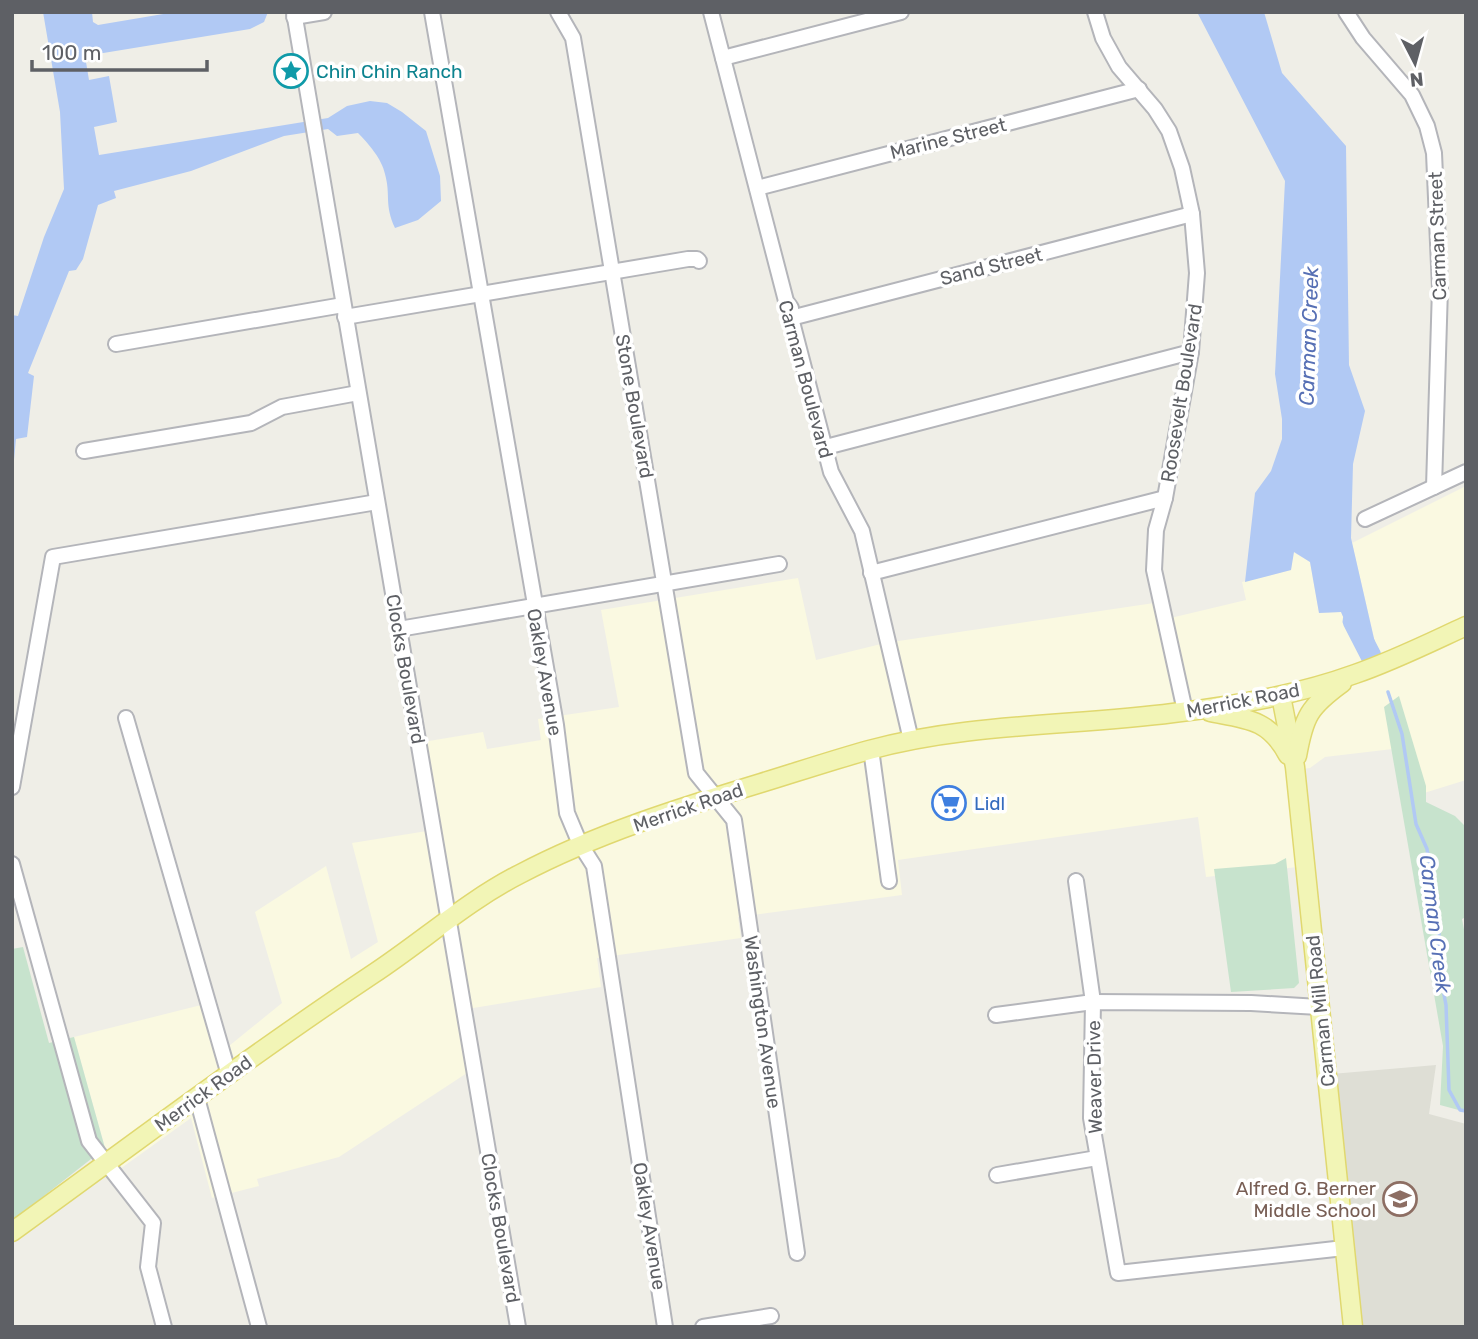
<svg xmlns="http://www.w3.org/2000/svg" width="1478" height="1339" font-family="Rubik,sans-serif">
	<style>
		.commercial { fill: #faf9e1 }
		.education { fill: #deded5 }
		.green { fill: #c7e3cd }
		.water { fill: #b1c9f4 }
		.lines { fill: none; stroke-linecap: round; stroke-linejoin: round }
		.stream { stroke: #b1c9f4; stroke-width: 3.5 }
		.river { stroke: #b1c9f4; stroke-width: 21 }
		.minor-casing { stroke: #b4b5ba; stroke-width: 18 }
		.major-casing { stroke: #e0d86f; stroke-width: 21 }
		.minor { stroke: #fff; stroke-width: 14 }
		.major { stroke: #f2f5b6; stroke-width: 18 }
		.labels { text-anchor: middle; stroke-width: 7; stroke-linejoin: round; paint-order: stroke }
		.culture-label { font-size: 19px; fill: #0d838f; stroke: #fff; text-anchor: start }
		.street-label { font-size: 19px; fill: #5e6065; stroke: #fff }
		.shop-label { font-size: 19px; fill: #366cbe; stroke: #fff; text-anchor: start }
		.education-label { font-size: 19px; fill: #785e54; stroke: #fff; text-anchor: end }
		.water-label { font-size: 21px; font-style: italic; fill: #5770b5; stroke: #fff }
	</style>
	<rect width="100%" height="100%" fill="#efeee7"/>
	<polygon class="commercial" points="1466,486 1466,780 1408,798 1401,748 1325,757 1310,768 1286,771 1298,867 1206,877 1198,817 898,860 902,895 738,917 741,938 597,958 601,987 461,1010 470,1071 339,1157 257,1179 259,1186 212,1198 191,1118 120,1169 105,1148 74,1037 217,1001 229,1046 282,1003 255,912 326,866 351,959 378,942 352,843 427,831 411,744 483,732 487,749 541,740 538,719 619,707 601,610 798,578 816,660 885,643 1154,603 1158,621 1246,600 1242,582 1291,570 1293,552 1310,562 1319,613 1341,612 1358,649 1375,642 1352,543"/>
	<polygon class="education" points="1436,1065 1429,1114 1466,1124 1466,1327 1347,1327 1320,1075"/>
	<g class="green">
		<polygon points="1399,696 1426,786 1426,802 1455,816 1466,827 1466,917 1462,919 1466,940 1466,1112 1440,1105 1443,1046 1384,707"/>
		<polygon points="1286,858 1299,983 1294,988 1231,992 1214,869 1275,864"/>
		<polygon points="23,947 49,1043 74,1037 105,1148 12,1221 12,949"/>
	</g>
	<g class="water">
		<path d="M43,12H92L93,22L98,25L175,12H268L264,22L250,29L85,56L89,80L109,76L117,122L94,127L99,155L328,118L347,106L370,101L387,103L402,112L426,131L440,176L441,201L418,220L395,228C384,204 391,196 385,174C382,159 368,143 358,133L337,136L328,129L284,136L191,171L114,191L116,198L98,205L83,259L76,270L69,271L28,373L34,376L27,437L16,439L12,481V315L18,316L44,237L64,189L60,112Z"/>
		<polygon points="1197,12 1264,12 1282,73 1346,146 1349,365 1365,411 1353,464 1351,538 1375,643 1357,649 1341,612 1319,613 1310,562 1294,552 1291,570 1245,582 1255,493 1271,471 1282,439 1282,419 1275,374 1285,181"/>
	</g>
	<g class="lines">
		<polyline class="stream" points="1388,692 1402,734 1416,824 1427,849 1431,872 1428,896 1436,915 1439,932 1438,964 1446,1005 1449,1090 1460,1110 1466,1111"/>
		<polyline class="river" points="1353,621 1371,656"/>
		<g class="minor-casing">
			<g id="minor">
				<polyline points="294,12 518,1327"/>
				<polyline points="432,12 556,725 567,813 580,844 594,866 665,1327"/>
				<polyline points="558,12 573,38 696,773 734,820 797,1253"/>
				<polyline points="711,12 786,301 791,308 791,318 831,472 862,531 911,740"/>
				<polyline points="1095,12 1103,38 1119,67 1155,109 1169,131 1182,168 1192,214 1197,273 1191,352 1165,498 1156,530 1154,570 1185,711"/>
				<polyline points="1346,12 1363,38 1412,95 1427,126 1434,153 1440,288 1434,487"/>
				<polyline points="294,17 324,12"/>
				<polyline points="723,58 901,12"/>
				<polyline points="757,188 1139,89"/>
				<polyline points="345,317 688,259 697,259 699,261"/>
				<polyline points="791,318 1192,214"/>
				<polyline points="116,344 343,305"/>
				<polyline points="826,447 1191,352"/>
				<polyline points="84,451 251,423 282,407 358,393"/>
				<polyline points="1365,519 1466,472"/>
				<polyline points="871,573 1165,498"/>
				<polyline points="399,629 779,564"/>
				<polyline points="126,718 229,1075"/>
				<polyline points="871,749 889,881"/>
				<polyline points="12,787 53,557 377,502"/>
				<polyline points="12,864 89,1141 153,1223 148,1267 164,1327"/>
				<polyline points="1076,881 1093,1002 1091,1118 1118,1273 1344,1248"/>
				<polyline points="996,1015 1093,1002 1251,1003 1319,1007"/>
				<polyline points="197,1098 259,1327"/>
				<polyline points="997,1175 1097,1158"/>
				<polyline points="703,1327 771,1316"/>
			</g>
		</g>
		<g class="major-casing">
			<g id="major">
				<polyline points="1281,696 1295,767 1353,1327"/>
				<path d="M1210,712C1247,719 1269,719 1288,755"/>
				<path d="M1297,756C1304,716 1309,707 1342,683"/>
				<path d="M12,1232C132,1145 250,1056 373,974C423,941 467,901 520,874C596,834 679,808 761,783C797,772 833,760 869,750C967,723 1073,726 1173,713C1234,706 1297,695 1355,674C1393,661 1429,643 1466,626"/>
			</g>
		</g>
		<use href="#minor" class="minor"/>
		<use href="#major" class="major"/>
	</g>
	<defs>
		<g id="sight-ring" transform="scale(1.75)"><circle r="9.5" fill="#fff" stroke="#0f9aa8" stroke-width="1.5"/><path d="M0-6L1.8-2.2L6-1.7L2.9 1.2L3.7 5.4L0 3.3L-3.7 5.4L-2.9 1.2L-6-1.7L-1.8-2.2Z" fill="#0f9aa8"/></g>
		<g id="supermarket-ring" transform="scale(1.75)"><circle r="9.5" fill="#fff" stroke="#3f7fe0" stroke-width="1.5"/><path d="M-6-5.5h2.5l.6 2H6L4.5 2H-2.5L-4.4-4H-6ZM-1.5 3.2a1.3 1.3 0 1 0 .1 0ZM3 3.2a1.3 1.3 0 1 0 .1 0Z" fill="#3f7fe0"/></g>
		<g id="school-ring" transform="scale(1.75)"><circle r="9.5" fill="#fff" stroke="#8d6e63" stroke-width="1.5"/><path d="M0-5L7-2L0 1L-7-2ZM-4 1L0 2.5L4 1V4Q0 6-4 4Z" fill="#8d6e63"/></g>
	</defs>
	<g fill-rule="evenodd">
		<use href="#sight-ring" x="291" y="71"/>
		<use href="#supermarket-ring" x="949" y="803"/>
		<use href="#school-ring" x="1400" y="1199"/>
	</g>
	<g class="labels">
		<g class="culture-label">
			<text x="316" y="78">Chin Chin Ranch</text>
		</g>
		<g class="street-label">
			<text transform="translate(948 138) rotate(-14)" y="7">Marine Street</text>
			<text transform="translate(1437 236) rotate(-92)" y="7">Carman Street</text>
			<text transform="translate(991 266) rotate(-14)" y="7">Sand Street</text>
			<text transform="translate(806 379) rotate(75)" y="7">Carman Boulevard</text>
			<text transform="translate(1181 393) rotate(-81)" y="7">Roosevelt Boulevard</text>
			<text transform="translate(635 406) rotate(80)" y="7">Stone Boulevard</text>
			<text transform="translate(406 669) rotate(80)" y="7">Clocks Boulevard</text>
			<text transform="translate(545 672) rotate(80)" y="7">Oakley Avenue</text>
			<text transform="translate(1243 700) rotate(-11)" y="7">Merrick Road</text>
			<text transform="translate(688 807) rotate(-19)" y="7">Merrick Road</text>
			<text transform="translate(1320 1011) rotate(-96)" y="7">Carman Mill Road</text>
			<text transform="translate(763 1022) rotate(82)" y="7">Washington Avenue</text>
			<text transform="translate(1094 1077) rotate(-91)" y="7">Weaver Drive</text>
			<text transform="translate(203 1093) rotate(-36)" y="7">Merrick Road</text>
			<text transform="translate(650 1226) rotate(81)" y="7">Oakley Avenue</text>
			<text transform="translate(501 1228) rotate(80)" y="7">Clocks Boulevard</text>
		</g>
		<g class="shop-label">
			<text x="974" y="810">Lidl</text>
		</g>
		<g class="education-label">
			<text x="1376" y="1195">Alfred G. Berner<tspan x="1376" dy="22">Middle School</tspan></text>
		</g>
		<g class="water-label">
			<text transform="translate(1309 336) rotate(-88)" y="7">Carman Creek</text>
			<text transform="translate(1435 924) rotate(83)" y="7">Carman Creek</text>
		</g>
	</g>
	<rect width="1478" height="1339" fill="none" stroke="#5e6065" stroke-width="28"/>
	<g transform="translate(1415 63) rotate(174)" stroke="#ffffff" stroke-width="5" paint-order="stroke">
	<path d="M0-5L12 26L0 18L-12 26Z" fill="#5e6065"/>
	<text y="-10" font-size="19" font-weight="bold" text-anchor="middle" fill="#5e6065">N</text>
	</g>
	<path d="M32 60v10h175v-10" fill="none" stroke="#5e6065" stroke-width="3.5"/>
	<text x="42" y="60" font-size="21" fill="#5e6065" stroke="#ffffff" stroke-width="5" paint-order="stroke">100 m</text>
</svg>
